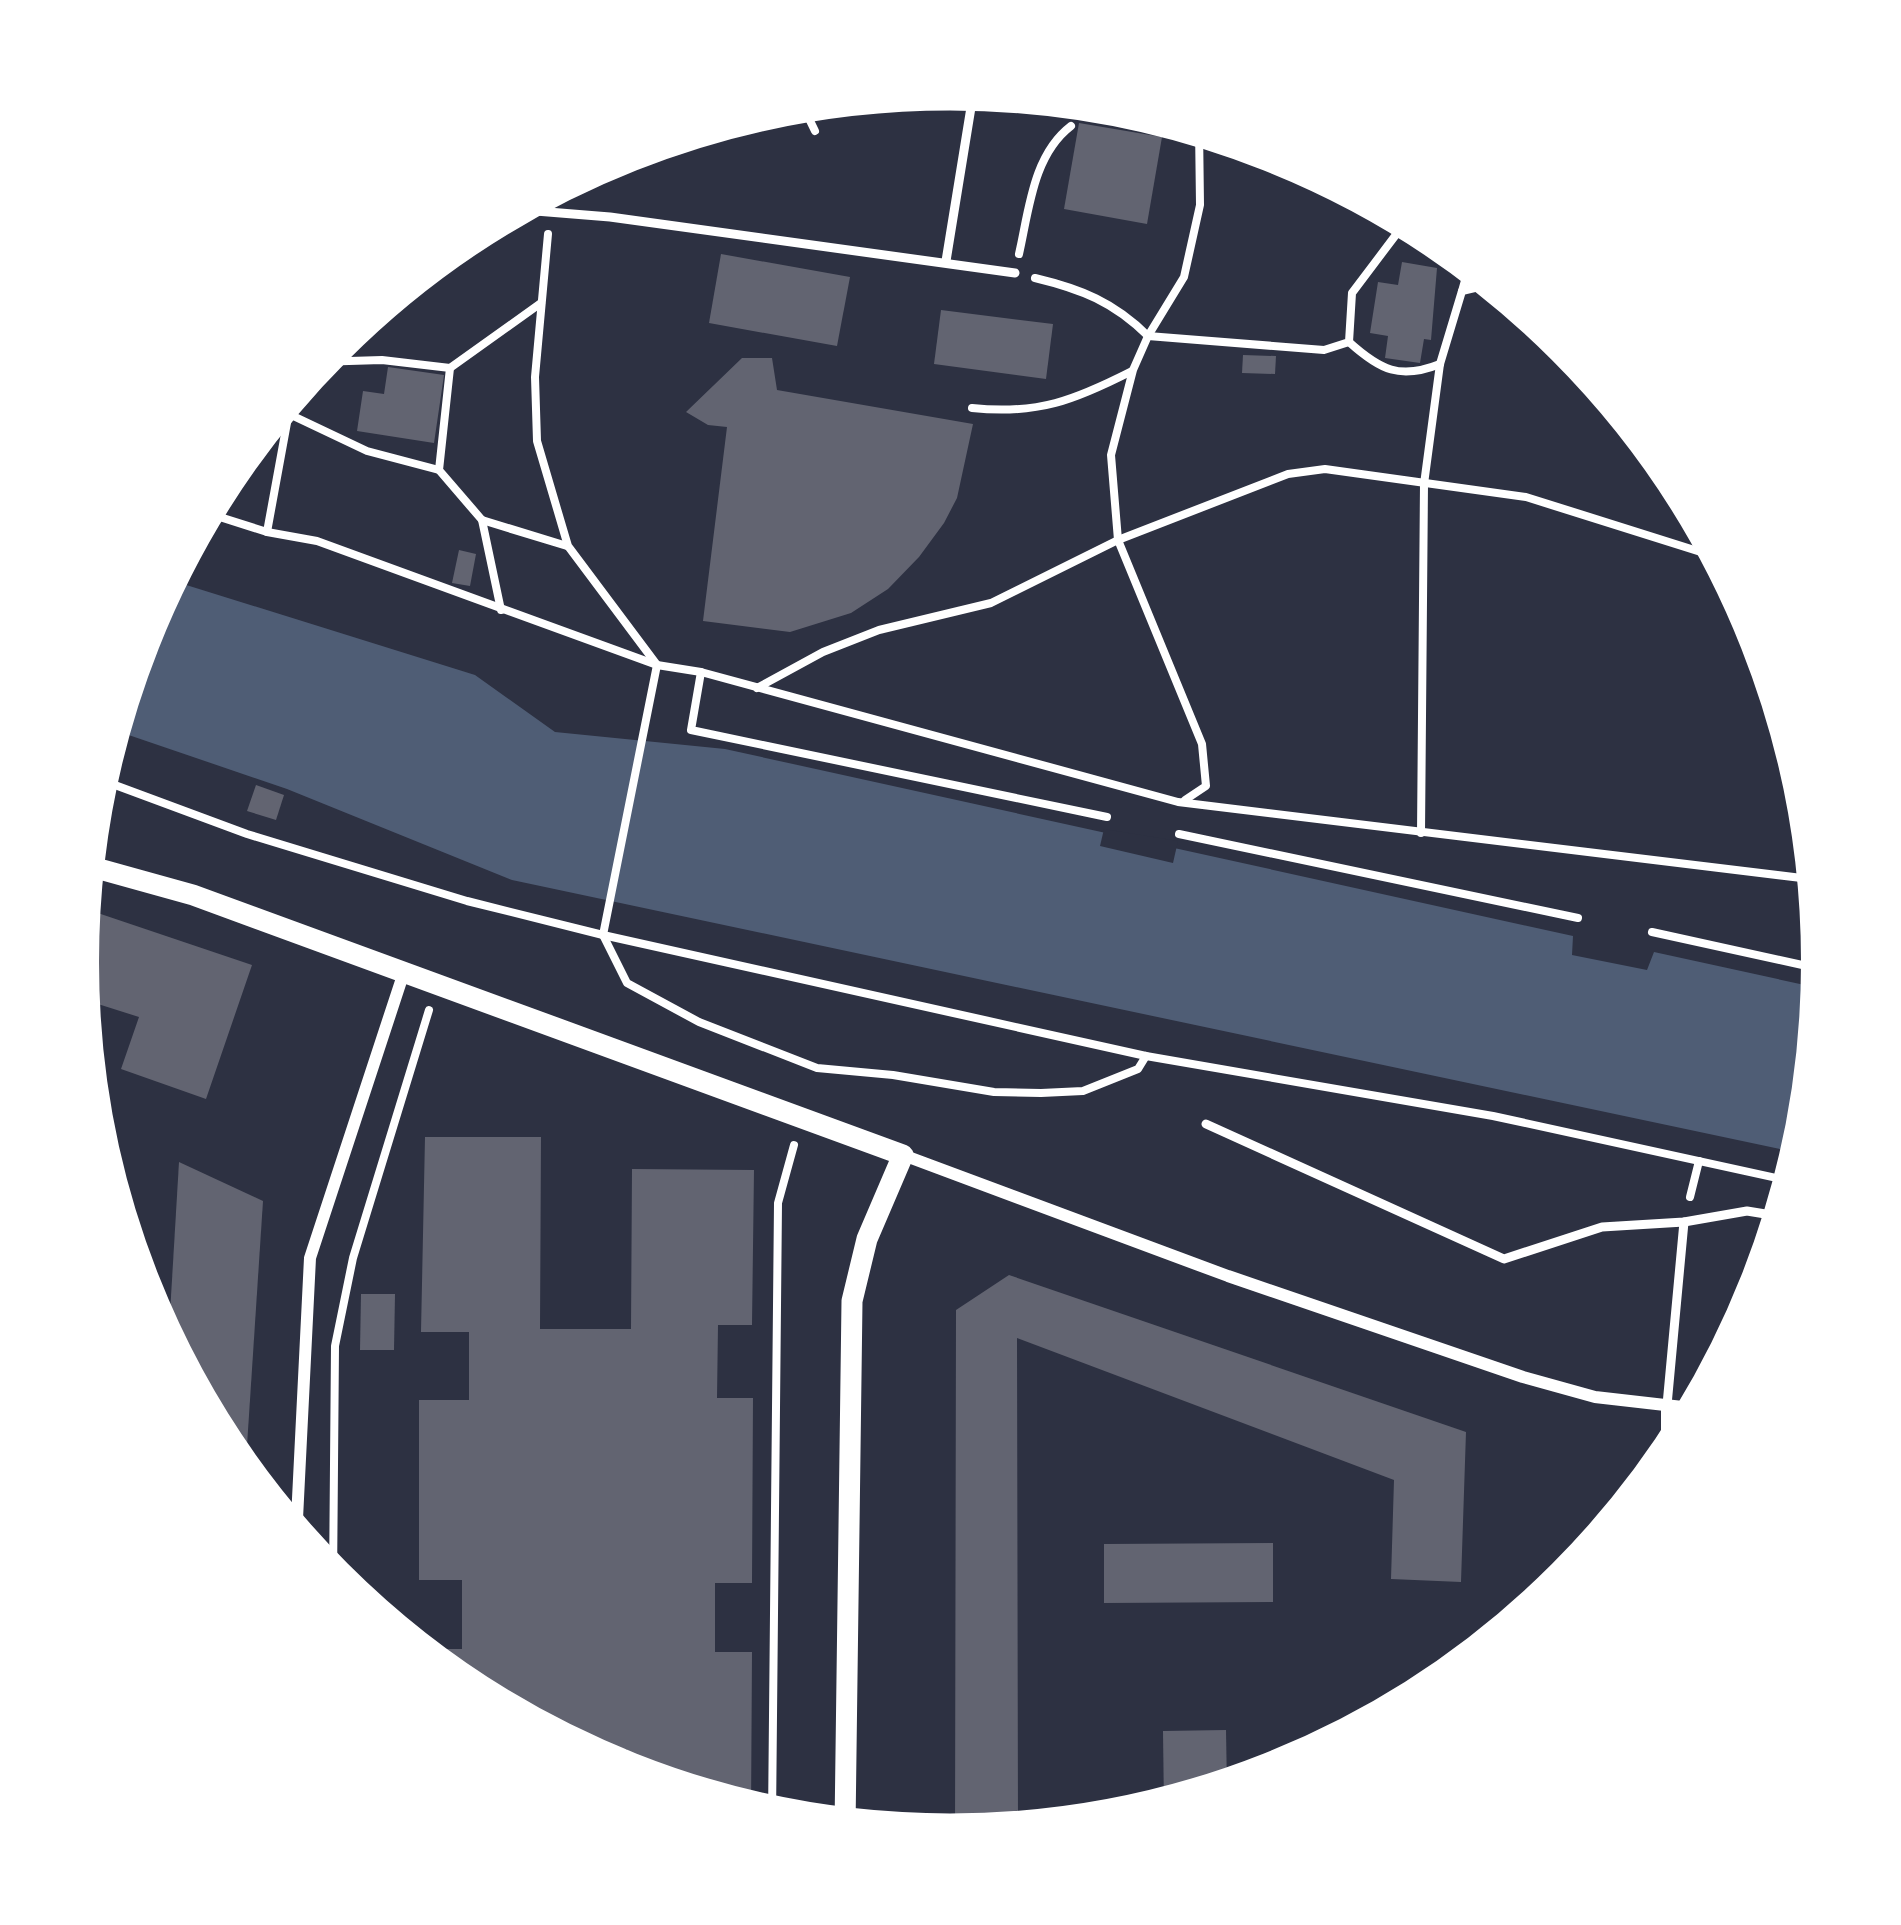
<svg xmlns="http://www.w3.org/2000/svg" width="1901" height="1925" font-family="'Titillium Web',sans-serif">
	<style>
		.water { fill: #4f5d75 }
		.pier { fill: #2d3142 }
		.building { fill: #626471 }
		.lines { fill: none; stroke-linecap: round; stroke-linejoin: round }
		.path { stroke: #fff; stroke-width: 8 }
		.service { stroke: #fff; stroke-width: 9 }
		.minor { stroke: #fff; stroke-width: 12 }
		.tertiary { stroke: #fff; stroke-width: 21 }
		.rim { fill: none; stroke: #fff; stroke-width: 6 }
	</style>
	<rect width="100%" height="100%" fill="#2d3142"/>
	<polygon class="water" points="167,579 475,675 555,732 725,749 1573,936 1572,955 1647,970 1654,952 1823,989 1809,1134 1803,1154 512,880 287,789 111,729 142,627"/>
	<polygon class="pier" points="1104,829 1178,841 1173,863 1100,846"/>
	<g class="building">
		<polygon points="1079,123 1162,137 1147,224 1064,209"/>
		<polygon points="721,254 850,277 837,346 709,323"/>
		<polygon points="1402,262 1437,268 1431,340 1424,339 1420,363 1385,358 1388,336 1370,333 1378,282 1398,285"/>
		<polygon points="941,310 1053,324 1046,379 934,364"/>
		<polygon points="1243,355 1276,356 1275,374 1242,373"/>
		<polygon points="742,358 772,358 777,390 973,424 957,498 944,523 919,557 888,589 851,613 790,632 703,621 727,427 708,425 686,412"/>
		<polygon points="388,367 444,375 434,443 357,431 363,391 384,394"/>
		<polygon points="459,550 476,554 470,586 452,583"/>
		<polygon points="256,785 284,795 276,820 247,811"/>
		<polygon points="80,907 252,965 206,1099 121,1069 139,1017 79,998 75,962"/>
		<polygon points="425,1137 541,1137 540,1329 631,1329 632,1169 754,1170 752,1325 718,1325 717,1398 753,1398 752,1583 715,1583 715,1652 752,1652 751,1813 627,1775 627,1749 572,1748 464,1690 423,1657 423,1649 462,1649 462,1580 419,1580 419,1400 469,1400 469,1332 421,1332"/>
		<polygon points="179,1162 263,1201 245,1476 222,1448 168,1347"/>
		<polygon points="1009,1275 1466,1432 1461,1582 1391,1579 1394,1480 1017,1338 1018,1831 955,1838 956,1310"/>
		<polygon points="361,1294 395,1294 394,1350 360,1350"/>
		<polygon points="1273,1543 1273,1602 1104,1603 1104,1544"/>
		<polygon points="1226,1730 1227,1789 1164,1808 1163,1731"/>
	</g>
	<g class="lines">
		<g class="path">
			<polyline points="801,102 815,131"/>
			<polyline points="1398,232 1437,238 1450,245"/>
			<polyline points="548,234 535,377 537,441 568,546 657,665 603,935 627,983 699,1022 817,1068 893,1075 994,1092 1041,1093 1083,1091 1138,1069 1146,1056"/>
			<path d="M1019,254C1029,210 1033,155 1071,126"/>
			<polyline points="1460,254 1468,270 1462,291"/>
			<path d="M1035,278C1081,289 1114,302 1148,336L1184,277L1200,205L1199,127"/>
			<polyline points="541,303 450,368 439,470 482,520 567,546"/>
			<path d="M1349,342C1380,370 1400,380 1440,364"/>
			<polyline points="316,362 382,360 450,368"/>
			<path d="M972,408C1038,415 1075,400 1132,371"/>
			<polyline points="289,414 367,451 439,470"/>
			<polyline points="204,512 267,532 317,541 657,665 701,672 1178,802 1818,880"/>
			<polyline points="482,520 501,610"/>
			<polyline points="267,532 293,390"/>
			<polyline points="701,672 691,730 1107,817"/>
			<polyline points="757,688 823,652 879,630 991,603 1118,540 1288,474 1325,469 1526,497 1723,559"/>
			<polyline points="96,778 247,834 467,901 603,935 1146,1056 1493,1116 1795,1182"/>
			<polyline points="1185,800 1206,786 1202,744 1118,540 1111,455 1133,370 1148,336 1324,350 1349,342 1352,293 1398,232 1388,209"/>
			<polyline points="1421,833 1424,484 1440,364 1462,291 1496,283"/>
			<polyline points="1179,834 1578,918"/>
			<polyline points="1652,932 1825,970"/>
			<polyline points="1690,1197 1699,1161"/>
			<polyline points="333,1583 335,1346 353,1258 429,1010"/>
			<polyline points="772,1819 778,1203 794,1145"/>
		</g>
		<g class="service">
			<polyline points="511,209 610,217 1015,273"/>
			<polyline points="946,261 974,89"/>
			<polyline points="1206,1124 1504,1259 1602,1227 1684,1222 1747,1211 1784,1217"/>
			<polyline points="1667,1405 1684,1222"/>
		</g>
		<g class="minor">
			<polyline points="903,1155 1228,1276 1523,1377 1595,1397 1700,1409"/>
			<polyline points="1667,1462 1667,1405"/>
			<polyline points="296,1539 310,1258 404,972"/>
		</g>
		<polyline class="tertiary" points="85,865 193,895 903,1155 867,1239 852,1301 845,1828"/>
	</g>
	<path d="M0 0H1901V1925H0ZM96 962a854 854 0 1 1 1708 0a854 854 0 1 1-1708 0Z" fill="#fff" fill-rule="evenodd"/>
	<path class="rim" d="M96 962a854 854 0 1 1 1708 0a854 854 0 1 1-1708 0Z"/>
</svg>
